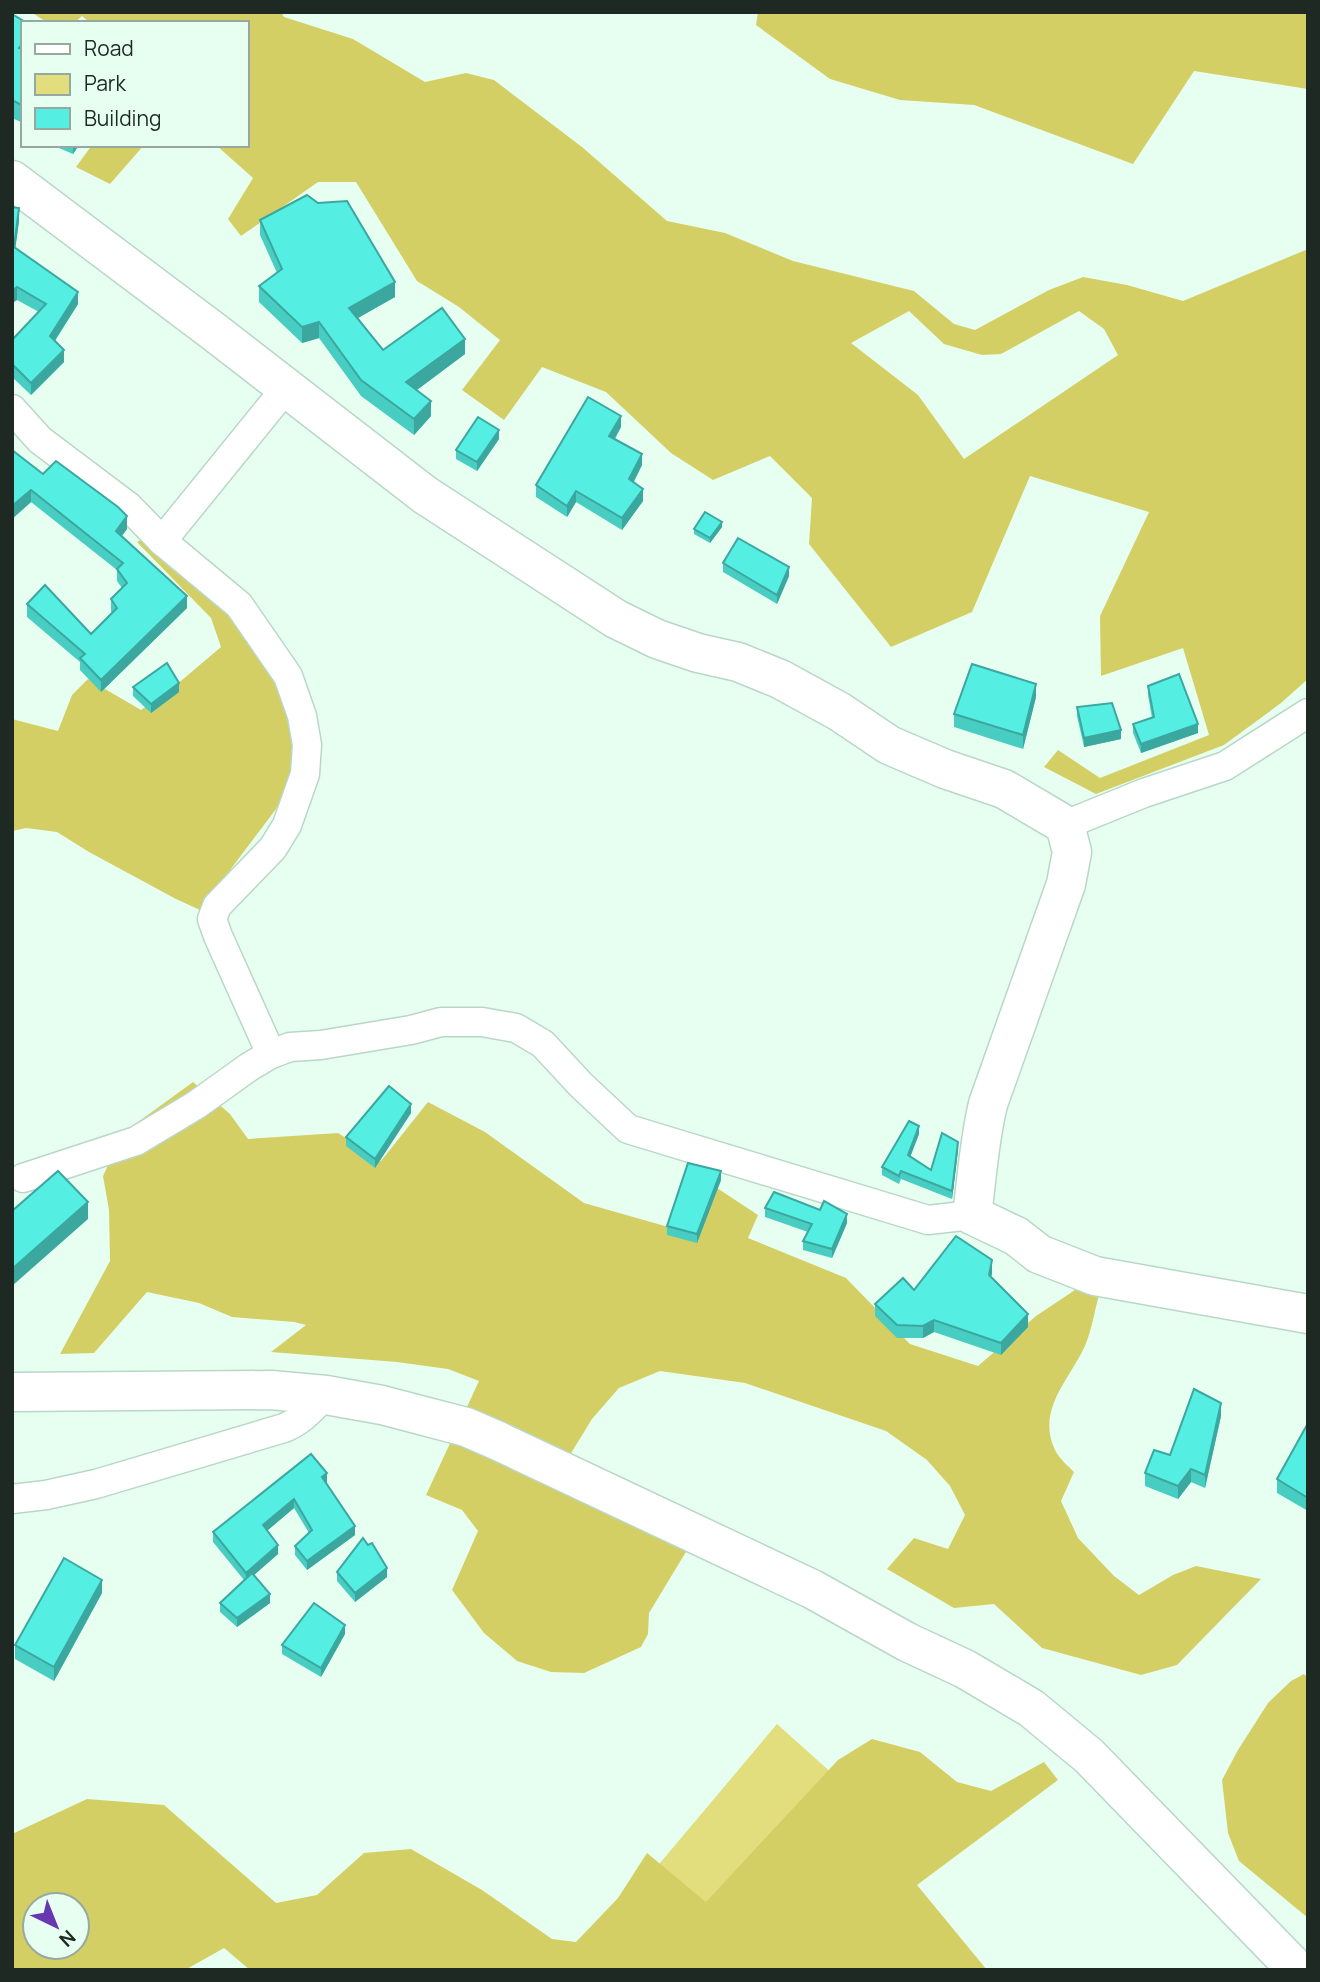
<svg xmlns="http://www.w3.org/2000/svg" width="1320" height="1982" font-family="Manrope,sans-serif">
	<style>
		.green { fill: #e2de7d }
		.forest { fill: #d4cf65; fill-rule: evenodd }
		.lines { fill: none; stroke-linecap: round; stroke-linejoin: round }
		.street-casing { stroke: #b9d7c7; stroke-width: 31 }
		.secondary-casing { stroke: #b9d7c7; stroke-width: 41 }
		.street { stroke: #fff; stroke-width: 28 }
		.secondary { stroke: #fff; stroke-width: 38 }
		.wall { fill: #48cdc3 }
		.shaded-wall { fill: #3ba79f }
		.building { fill: #54eee3; stroke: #3ba79f; stroke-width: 2 }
	</style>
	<rect width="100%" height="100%" fill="#e6fff1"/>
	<polygon class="green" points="777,1724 834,1775 708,1914 655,1869"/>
	<g class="forest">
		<path d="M31,12H281L284,17L353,39L425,82L466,73L494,80L582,147L667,221L725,233L793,261L914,291L954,324L975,330L1049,290L1083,277L1127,285L1183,301L1308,249V679L1281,703L1224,745L1096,794L1044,767L1058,750L1100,778L1209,735L1183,648L1101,676L1100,616L1149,512L1030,476L972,612L891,647L809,544L812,498L770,456L713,480L671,453L606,392L542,367L504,420L462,390L500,340L459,307L417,281L356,182H318L241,236L228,219L253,178L216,145H247V23H90L82,16L74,23H48ZM909,311L944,344L982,355L1001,354L1079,311L1104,329L1118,355L964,459L918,395L851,343Z"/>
		<polygon points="758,12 1308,12 1308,89 1194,71 1133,164 974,105 900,100 830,79 756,25"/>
		<polygon points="92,145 144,145 110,184 76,167"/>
		<polygon points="163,528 270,669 289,717 296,764 276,809 200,910 176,899 89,852 57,832 26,828 12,831 12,719 58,731 72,695 88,679 141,710 182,680 221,647 211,618 137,542"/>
		<path d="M193,1082L230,1114L248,1139L338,1133L381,1161L428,1102L485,1132L584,1203L693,1234L717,1188L758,1215L748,1238L846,1278L910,1344L978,1366L1036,1316L1081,1286L1099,1295C1094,1313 1091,1335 1082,1352C1066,1383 1036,1413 1056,1452C1060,1459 1068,1466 1074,1472L1061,1501L1078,1538L1114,1576L1139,1595L1173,1575L1196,1566L1261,1579L1177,1665L1141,1675L1042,1648L994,1604L954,1608L887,1569L914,1538L948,1549L965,1515L950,1486L927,1460L886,1431L745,1383L660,1371L619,1388L592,1419L565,1463L698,1532L649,1613L648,1634L641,1647L584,1673L551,1672L517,1661L484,1633L452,1590L478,1531L462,1510L426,1495L479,1381L448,1369L397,1362L271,1352L306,1325L294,1322L232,1317L199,1303L147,1292L94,1353L60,1354L110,1261L109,1210L103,1176L123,1133Z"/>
		<polygon points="1304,1674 1308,1678 1308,1918 1239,1861 1228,1833 1222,1780 1238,1750 1268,1703 1291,1681"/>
		<path d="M872,1739L920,1752L957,1782L991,1791L1044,1762L1058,1780L917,1885L987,1970H250L224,1948L185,1970H12V1834L87,1799L164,1805L276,1903L317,1895L364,1853L411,1849L482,1890L552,1939L576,1942L618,1898L647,1853L706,1902L838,1760ZM77,1905V1947H35V1905Z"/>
	</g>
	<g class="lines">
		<g class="street-casing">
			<g id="street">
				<polyline points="12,409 40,440 129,507 162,541 239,605 288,676 302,716 307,745 305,774 287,825 273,848 217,906 212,919 218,936 271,1054 290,1047 321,1045 411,1030 441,1022 482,1022 516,1028 543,1044 581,1085 628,1129 928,1220 972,1215"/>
				<polyline points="162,541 286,388"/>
				<polyline points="1065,825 1144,793 1225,766 1308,713"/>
				<polyline points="23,1178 136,1141 196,1105 249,1067 271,1054"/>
				<path d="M12,1499L46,1495L96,1484L284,1428C302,1421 312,1408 326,1395"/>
			</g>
		</g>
		<g class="secondary-casing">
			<g id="secondary">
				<path d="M12,180L213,331L425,495L616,619L657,639L698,653L738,662L780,679L840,712L889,745L945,769L1004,789L1065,825L1072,852L1066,884L988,1104C979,1141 977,1178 972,1215L1016,1236L1039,1254L1095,1276L1308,1314"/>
				<polyline points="12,1392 271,1390 326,1395 382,1405 420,1415 466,1427 496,1440 812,1589 907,1642 965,1669 1031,1708 1089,1756 1297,1970"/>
			</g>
		</g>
		<use href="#street" class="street"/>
		<use href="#secondary" class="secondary"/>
	</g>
	<g class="wall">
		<polygon points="12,14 23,23 23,123 12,118"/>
		<polygon points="52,145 79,145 73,154"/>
		<polygon points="12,207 19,221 15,248 78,304 55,341 64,362 31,395 12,377 12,340 39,312 17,300 12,303"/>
		<polygon points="260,220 395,297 358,318 383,350 465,354 417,390 431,416 414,435 361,396 319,338 302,343 259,302 259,286 277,273 260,235"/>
		<polygon points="621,427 615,439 642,465 634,482 643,501 622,530 576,502 567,517 536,497 536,485"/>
		<polygon points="499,439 477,471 456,459 456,450"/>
		<polygon points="12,450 43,474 127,529 122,536 187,608 101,692 80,670 80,662 27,617 27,604 91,634 112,613 111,611 111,599 122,588 117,581 117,570 31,502 12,519"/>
		<polygon points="722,527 710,543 694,534 694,529"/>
		<polygon points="723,563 789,576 777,604 723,572"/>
		<polygon points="1148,686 1198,733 1141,753 1133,733 1133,724 1152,718 1148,695"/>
		<polygon points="133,687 179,692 151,713 133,696"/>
		<polygon points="1036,697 1023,749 954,727 954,714"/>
		<polygon points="1077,707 1121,739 1084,747 1077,716"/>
		<polygon points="411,1113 375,1168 346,1146 346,1137"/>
		<polygon points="919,1134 910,1156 931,1170 958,1150 952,1199 901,1179 899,1184 882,1175 882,1167"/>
		<polygon points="721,1180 697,1243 667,1235 667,1226"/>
		<polygon points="765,1208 820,1210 847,1223 832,1258 803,1250 803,1241 808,1232 765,1217"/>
		<polygon points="992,1273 991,1277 1028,1327 1001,1355 934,1332 923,1338 897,1338 875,1316 875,1304 914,1290"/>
		<polygon points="1221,1416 1205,1488 1191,1482 1178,1499 1145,1486 1145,1473"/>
		<polygon points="1308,1423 1308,1511 1277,1493 1277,1479"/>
		<polygon points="326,1482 355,1535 307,1570 295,1555 295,1546 309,1533 294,1508 267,1531 278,1554 254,1575 270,1603 237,1627 220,1612 220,1603 244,1580 213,1542 213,1532 327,1482"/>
		<polygon points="337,1572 387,1577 355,1602 337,1581"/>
		<polygon points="102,1593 54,1681 15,1659 15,1645"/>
		<polygon points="345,1634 321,1677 282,1654 282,1645"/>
	</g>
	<g class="shaded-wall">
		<polygon points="73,145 79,145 73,154"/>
		<polygon points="19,208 19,221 14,259 14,247"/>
		<polygon points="395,282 395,297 349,323 349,308"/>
		<polygon points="17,287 17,300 12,303 12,291"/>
		<polygon points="78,292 78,304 50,348 50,336"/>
		<polygon points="319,322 319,338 302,343 302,327"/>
		<polygon points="465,339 465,354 406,398 406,382"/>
		<polygon points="64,350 64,362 31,395 31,383"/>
		<polygon points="431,401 431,416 414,435 414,419"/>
		<polygon points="621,416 621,427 609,448 609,436"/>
		<polygon points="499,430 499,439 477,471 477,462"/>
		<polygon points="642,454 642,465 629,490 629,479"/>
		<polygon points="643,489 643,501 622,530 622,518"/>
		<polygon points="31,490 31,502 12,519 12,506"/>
		<polygon points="576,491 576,502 567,517 567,506"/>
		<polygon points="127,516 127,529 116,543 116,531"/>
		<polygon points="722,522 722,527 710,543 710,538"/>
		<polygon points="789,567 789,576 777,604 777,595"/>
		<polygon points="187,596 187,608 101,692 101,680"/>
		<polygon points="179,683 179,692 151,713 151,704"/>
		<polygon points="1036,684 1036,697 1023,749 1023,735"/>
		<polygon points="1198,724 1198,733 1141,753 1141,744"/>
		<polygon points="1121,730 1121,739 1084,747 1084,738"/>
		<polygon points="411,1104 411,1113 375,1168 375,1159"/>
		<polygon points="919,1126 919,1134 908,1163 908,1155"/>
		<polygon points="958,1142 958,1150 952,1199 952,1191"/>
		<polygon points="721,1171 721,1180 697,1243 697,1234"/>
		<polygon points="88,1202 88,1219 12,1286 12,1269"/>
		<polygon points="847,1214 847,1223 832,1258 832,1249"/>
		<polygon points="992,1260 992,1273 989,1287 989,1275"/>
		<polygon points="1028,1314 1028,1327 1001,1355 1001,1343"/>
		<polygon points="934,1320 934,1332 923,1338 923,1326"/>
		<polygon points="1221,1403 1221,1416 1205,1488 1205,1475"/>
		<polygon points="1191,1469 1191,1482 1178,1499 1178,1486"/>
		<polygon points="327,1473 327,1482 322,1486 322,1477"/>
		<polygon points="294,1499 294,1508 263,1534 263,1525"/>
		<polygon points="355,1526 355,1535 307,1570 307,1561"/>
		<polygon points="278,1545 278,1554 246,1582 246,1573"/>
		<polygon points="387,1568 387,1577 355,1602 355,1593"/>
		<polygon points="102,1580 102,1593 54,1681 54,1667"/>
		<polygon points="270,1594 270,1603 237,1627 237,1618"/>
		<polygon points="345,1625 345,1634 321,1677 321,1668"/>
	</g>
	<g class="building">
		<polygon points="12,14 27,23 23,23 23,43 19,48 23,50 23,106 12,100"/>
		<polygon points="307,195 318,203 347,201 395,282 349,308 383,350 442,308 465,339 406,382 431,401 414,419 361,380 319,322 302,327 259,286 282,269 260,220"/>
		<polygon points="12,207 19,208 14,247 78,292 50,336 64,350 31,383 12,364 12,340 46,304 17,287 12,291"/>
		<polygon points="588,397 621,416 609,436 642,454 629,479 643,489 622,518 576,491 567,506 536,485"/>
		<polygon points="478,417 499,430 477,462 456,450"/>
		<polygon points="12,450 43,474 56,461 118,507 127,516 116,531 187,596 101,680 80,658 85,654 27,604 45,585 91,634 117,608 111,599 127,583 117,569 123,563 31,490 12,506"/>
		<polygon points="705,512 722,522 710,538 694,529"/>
		<polygon points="738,538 789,567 777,595 723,563"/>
		<polygon points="167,663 179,683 151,704 133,687"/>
		<polygon points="972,664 1036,684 1023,735 954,714"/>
		<polygon points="1179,674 1198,724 1141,744 1133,724 1154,717 1148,686"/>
		<polygon points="1112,703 1121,730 1084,738 1077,707"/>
		<polygon points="389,1086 411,1104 375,1159 346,1137"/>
		<polygon points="909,1121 919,1126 908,1155 931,1170 942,1133 958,1142 952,1191 901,1171 899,1176 882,1167"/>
		<polygon points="688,1163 721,1171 697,1234 667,1226"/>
		<polygon points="58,1171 88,1202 12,1269 12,1211"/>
		<polygon points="774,1192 820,1210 824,1201 847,1214 832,1249 803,1241 812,1224 765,1208"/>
		<polygon points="956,1236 992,1260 989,1275 1028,1314 1001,1343 934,1320 923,1326 897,1325 875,1304 903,1278 914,1290"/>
		<polygon points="1194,1389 1221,1403 1205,1475 1191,1469 1178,1486 1145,1473 1154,1450 1170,1455"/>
		<polygon points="1308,1423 1308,1498 1277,1479"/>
		<polygon points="311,1454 327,1473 322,1477 355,1526 307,1561 295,1546 312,1530 294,1499 263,1525 278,1545 246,1573 213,1532"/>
		<polygon points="363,1538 368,1545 372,1543 387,1568 355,1593 337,1572"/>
		<polygon points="64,1558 102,1580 54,1667 15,1645"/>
		<polygon points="252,1573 270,1594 237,1618 220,1603"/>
		<polygon points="314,1603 345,1625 321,1668 282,1645"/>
	</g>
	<rect width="1320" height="1982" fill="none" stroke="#1e2923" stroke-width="28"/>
	<rect x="21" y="21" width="228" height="126" fill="#e6fff1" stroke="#96a99f" stroke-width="2"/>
	<rect x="35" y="44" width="35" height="10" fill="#ffffff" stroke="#96a99f" stroke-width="2"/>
	<text x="84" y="56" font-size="21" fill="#1e2923">Road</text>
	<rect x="35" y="74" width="35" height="21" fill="#e2de7d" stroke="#96a99f" stroke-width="2"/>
	<text x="84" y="91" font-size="21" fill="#1e2923">Park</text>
	<rect x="35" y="108" width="35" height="21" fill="#54eee3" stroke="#96a99f" stroke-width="2"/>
	<text x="84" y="126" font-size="21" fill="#1e2923">Building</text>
	<g transform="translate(56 1926) rotate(137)"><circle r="33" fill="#e6fff1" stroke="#96a99f" stroke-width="2"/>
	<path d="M0-5L12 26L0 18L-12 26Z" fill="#6838b0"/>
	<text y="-10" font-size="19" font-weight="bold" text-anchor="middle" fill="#1e2923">N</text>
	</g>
</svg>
